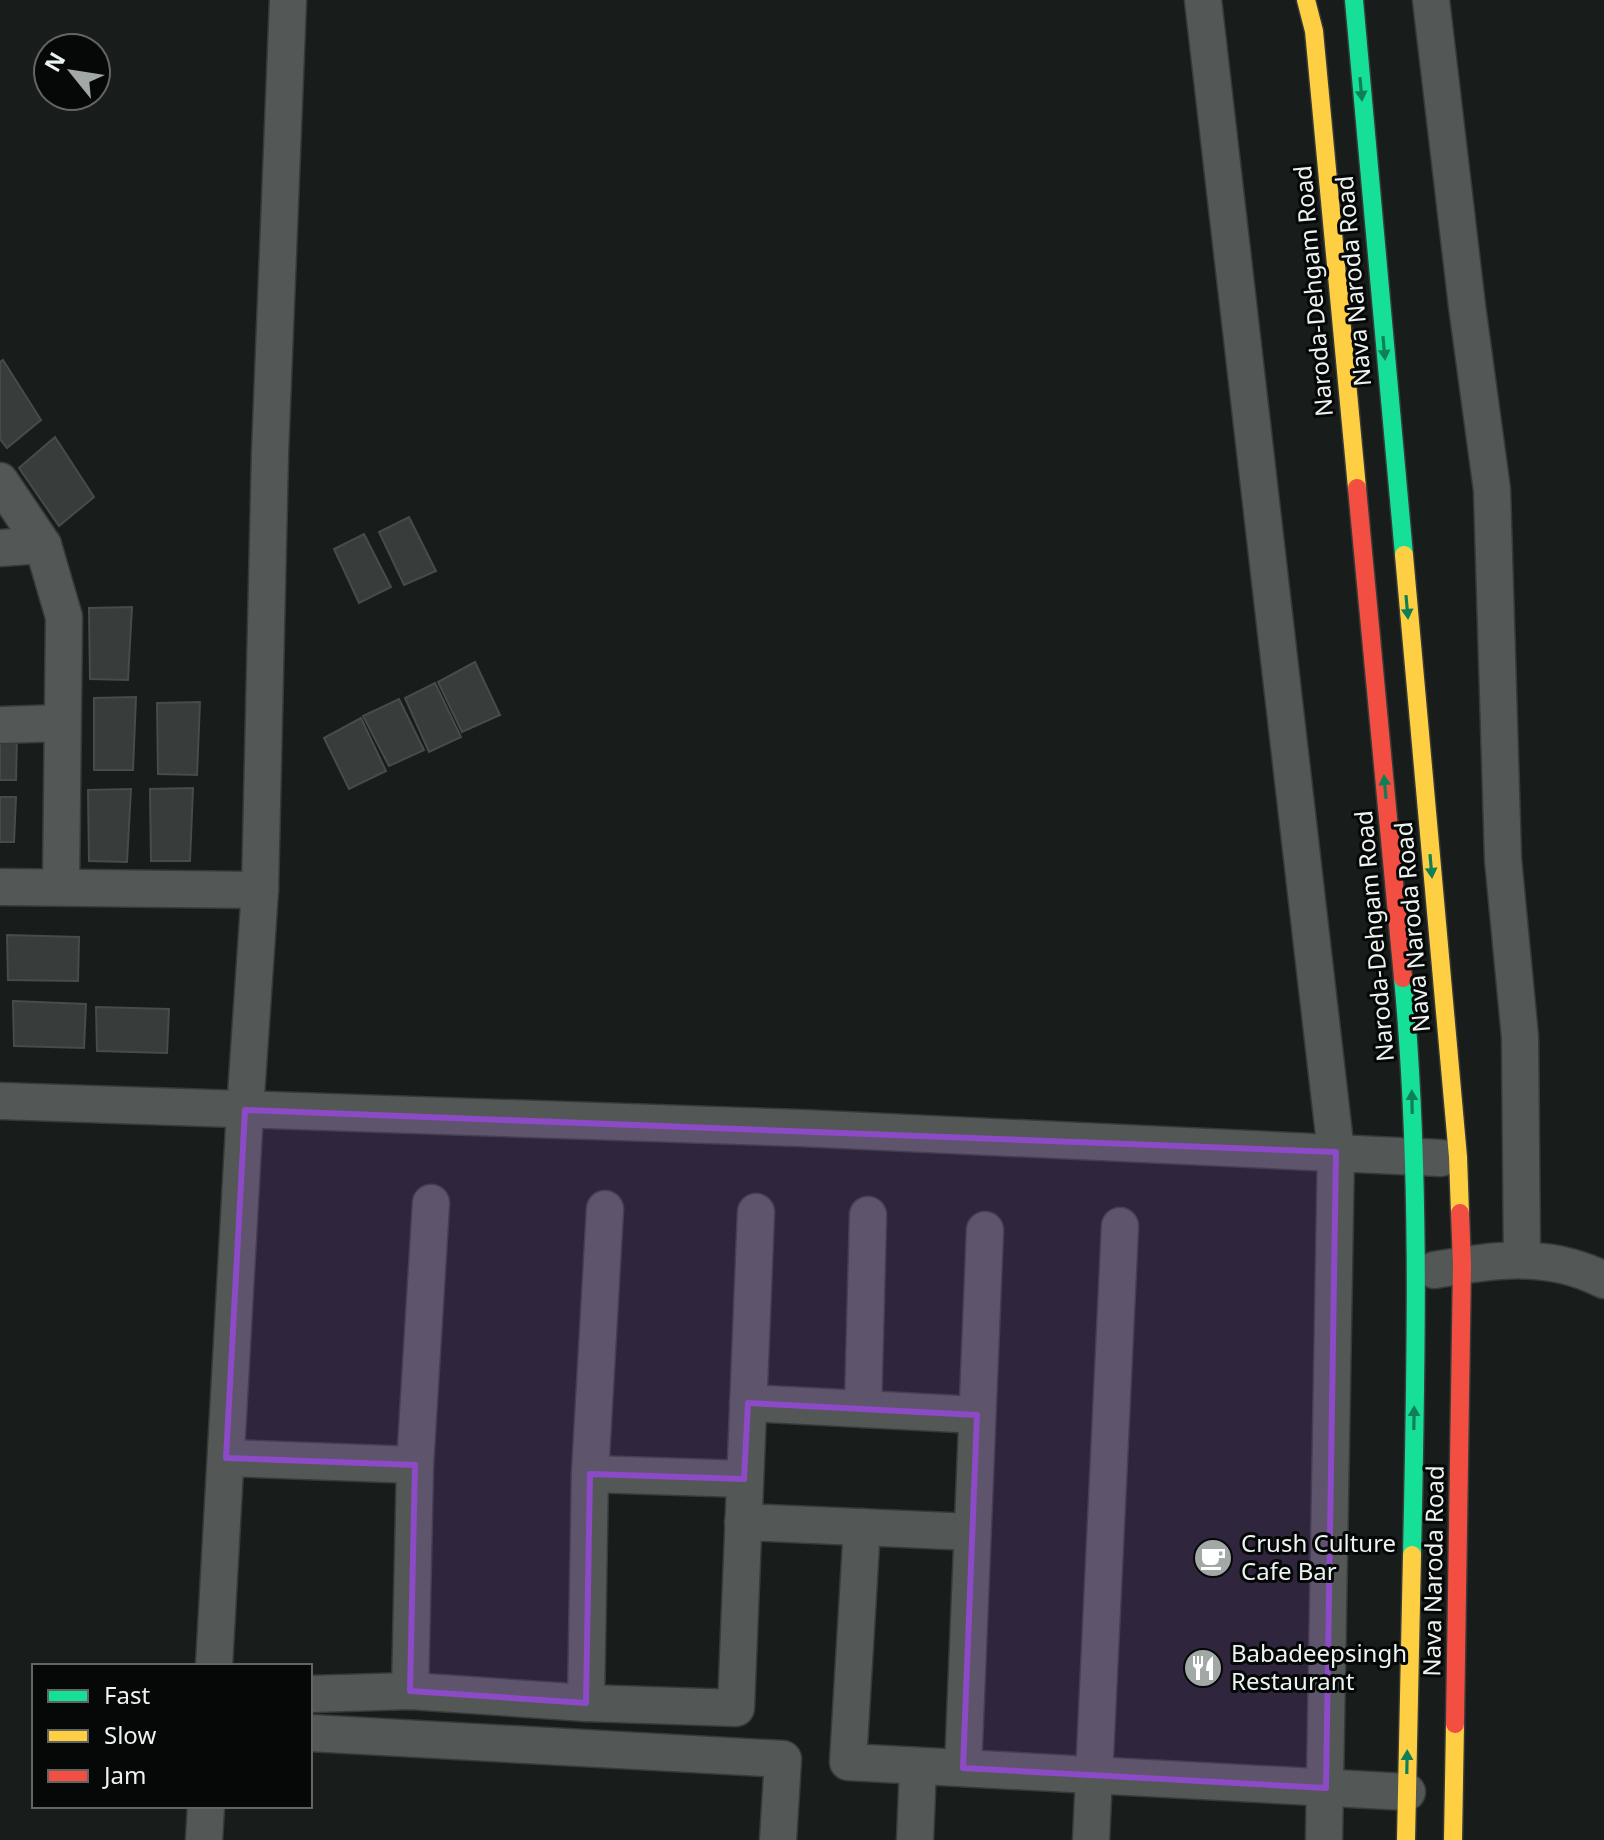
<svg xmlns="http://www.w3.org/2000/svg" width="1604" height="1840" font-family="'Noto Sans',sans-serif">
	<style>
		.building { fill: #383c3b; stroke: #474b49; stroke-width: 2 }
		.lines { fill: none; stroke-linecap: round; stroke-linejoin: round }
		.street-casing { stroke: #363a38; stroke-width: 39 }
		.fast-casing { stroke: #363a38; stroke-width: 21 }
		.slow-casing { stroke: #363a38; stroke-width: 21 }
		.jam-casing { stroke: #363a38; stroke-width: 21 }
		.street { stroke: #535755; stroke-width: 36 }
		.fast { stroke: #16e098; stroke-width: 18 }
		.slow { stroke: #ffcf43; stroke-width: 18 }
		.jam { stroke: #f24e42; stroke-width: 18 }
		.oneway { fill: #0e7f57 }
		.marked { fill: #8c4ac6; fill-opacity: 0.2; stroke: #8c4ac6; stroke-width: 6; stroke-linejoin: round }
		.labels { text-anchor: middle; stroke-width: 6; stroke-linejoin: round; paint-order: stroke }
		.street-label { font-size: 24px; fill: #ecf3f0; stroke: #050807 }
		.poi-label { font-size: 24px; fill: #ecf3f0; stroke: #050807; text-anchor: start }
	</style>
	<rect width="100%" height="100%" fill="#181d1b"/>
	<g class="building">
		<polygon points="3,360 41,420 7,448 0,439 0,362"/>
		<polygon points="55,437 94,497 59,526 19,468"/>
		<polygon points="409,517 436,571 404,585 379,532"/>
		<polygon points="364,534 391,587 359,603 334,549"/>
		<polygon points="132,607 128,680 90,679 89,608"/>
		<polygon points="475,662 500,715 462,732 438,682"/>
		<polygon points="435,683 461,737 429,752 405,698"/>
		<polygon points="136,697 133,770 94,770 94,698"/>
		<polygon points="399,699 424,750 389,766 363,716"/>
		<polygon points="200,702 197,775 158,774 157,703"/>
		<polygon points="361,718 386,771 349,789 324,738"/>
		<polygon points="0,736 17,736 16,780 0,780"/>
		<polygon points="193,788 190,861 151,861 150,789"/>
		<polygon points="131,789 127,862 89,861 88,790"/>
		<polygon points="0,797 16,797 14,842 0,842"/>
		<polygon points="7,935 79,937 78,981 8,980"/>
		<polygon points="13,1001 86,1004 84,1048 14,1046"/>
		<polygon points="96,1007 169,1009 167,1053 97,1051"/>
	</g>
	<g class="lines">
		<g class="street-casing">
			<g id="street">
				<polyline points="1203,0 1336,1152 1324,1840"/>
				<polyline points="1431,0 1467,306 1492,490 1503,859 1520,1037 1522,1259"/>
				<polyline points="0,481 43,545 64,617 61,886"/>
				<polyline points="0,548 43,545"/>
				<polyline points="0,725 62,723"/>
				<polyline points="0,887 260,890"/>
				<polyline points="0,1101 801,1128 1441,1158"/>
				<path d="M1434,1270C1495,1260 1547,1251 1604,1280"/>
				<polyline points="748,1403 977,1415"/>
				<polyline points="863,1409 868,1215"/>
				<polyline points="226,1458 415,1465"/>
				<polyline points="590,1474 744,1479"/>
				<polyline points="743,1522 972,1532"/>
				<polyline points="862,1527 848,1762 1407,1792"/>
				<polyline points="214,1666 245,1110 260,890 270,453 288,0"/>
				<polyline points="410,1691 415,1465 431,1203"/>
				<polyline points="310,1694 410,1691 586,1703 736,1708 756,1212"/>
				<polyline points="586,1703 590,1474 605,1209"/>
				<polyline points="310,1733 783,1759 778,1840"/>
				<polyline points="963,1768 985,1230"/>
				<polyline points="204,1840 206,1806"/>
				<polyline points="915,1840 918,1766"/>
				<polyline points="1091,1840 1120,1226"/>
			</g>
		</g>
		<g class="fast-casing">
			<g id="fast">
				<polyline points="1354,0 1404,555"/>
				<path d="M1403,978C1421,1170 1416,1363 1412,1555"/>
			</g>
		</g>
		<g class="slow-casing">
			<g id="slow">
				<polyline points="1306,0 1314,31 1357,488"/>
				<polyline points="1404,555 1458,1157 1460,1213"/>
				<polyline points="1406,1840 1412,1555"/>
				<polyline points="1453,1840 1455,1724"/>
			</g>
		</g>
		<g class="jam-casing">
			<g id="jam">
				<polyline points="1357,488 1403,978"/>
				<polyline points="1455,1724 1462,1265 1460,1213"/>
			</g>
		</g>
		<use href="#street" class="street"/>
		<use href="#fast" class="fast"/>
		<use href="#slow" class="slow"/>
		<use href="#jam" class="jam"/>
	</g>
	<defs><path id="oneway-solid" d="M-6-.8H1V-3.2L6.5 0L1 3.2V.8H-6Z" transform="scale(2)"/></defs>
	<g class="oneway">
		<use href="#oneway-solid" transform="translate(1361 89) rotate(85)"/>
		<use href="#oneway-solid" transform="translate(1384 348) rotate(85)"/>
		<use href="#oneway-solid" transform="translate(1407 607) rotate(85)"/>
		<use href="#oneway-solid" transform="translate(1385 787) rotate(-95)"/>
		<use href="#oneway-solid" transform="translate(1431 866) rotate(85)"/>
		<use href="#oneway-solid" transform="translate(1412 1102) rotate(-91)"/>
		<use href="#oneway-solid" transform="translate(1414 1418) rotate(-89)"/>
		<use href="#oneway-solid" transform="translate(1407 1762) rotate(-89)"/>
	</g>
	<path class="marked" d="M245,1110L1336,1152L1326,1788L963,1768L977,1415L748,1403L744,1479L590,1474L586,1703L410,1691L415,1465L226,1458Z"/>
	<defs>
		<g id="cafe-disc" transform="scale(2)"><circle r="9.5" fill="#a2a8a5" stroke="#050807"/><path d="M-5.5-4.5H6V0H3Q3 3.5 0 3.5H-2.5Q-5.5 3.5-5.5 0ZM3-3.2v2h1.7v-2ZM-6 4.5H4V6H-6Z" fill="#fff"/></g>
		<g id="restaurant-disc" transform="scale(2)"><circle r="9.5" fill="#a2a8a5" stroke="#050807"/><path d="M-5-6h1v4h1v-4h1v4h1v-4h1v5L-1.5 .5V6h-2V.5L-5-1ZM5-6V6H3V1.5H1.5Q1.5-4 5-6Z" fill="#fff"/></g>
	</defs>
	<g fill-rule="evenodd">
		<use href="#cafe-disc" x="1213" y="1558"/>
		<use href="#restaurant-disc" x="1203" y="1668"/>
	</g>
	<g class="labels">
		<g class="street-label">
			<text transform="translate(1354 281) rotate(-95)" y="8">Nava Naroda Road</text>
			<text transform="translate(1314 291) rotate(-95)" y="8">Naroda-Dehgam Road</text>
			<text transform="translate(1413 927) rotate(-95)" y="8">Nava Naroda Road</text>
			<text transform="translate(1375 936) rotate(-95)" y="8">Naroda-Dehgam Road</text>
			<text transform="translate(1434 1571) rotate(-89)" y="8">Nava Naroda Road</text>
		</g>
		<g class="poi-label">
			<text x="1241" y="1552">Crush Culture<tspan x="1241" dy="28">Cafe Bar</tspan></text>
			<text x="1231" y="1662">Babadeepsingh<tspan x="1231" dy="28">Restaurant</tspan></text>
		</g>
	</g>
	<rect x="32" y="1664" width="280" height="144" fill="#050807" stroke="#616664" stroke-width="2"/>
	<rect x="48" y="1690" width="40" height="12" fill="#16e098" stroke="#616664" stroke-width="2"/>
	<text x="104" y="1704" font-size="24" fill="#ecf3f0">Fast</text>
	<rect x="48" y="1730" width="40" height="12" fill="#ffcf43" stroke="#616664" stroke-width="2"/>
	<text x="104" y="1744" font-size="24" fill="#ecf3f0">Slow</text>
	<rect x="48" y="1770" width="40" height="12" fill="#f24e42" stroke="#616664" stroke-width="2"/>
	<text x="104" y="1784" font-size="24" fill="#ecf3f0">Jam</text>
	<g transform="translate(72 72) rotate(300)"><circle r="38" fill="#050807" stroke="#616664" stroke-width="2"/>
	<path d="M0-6L14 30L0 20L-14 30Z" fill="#a2a8a5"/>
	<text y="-12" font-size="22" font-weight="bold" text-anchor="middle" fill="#ecf3f0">N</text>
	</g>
</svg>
